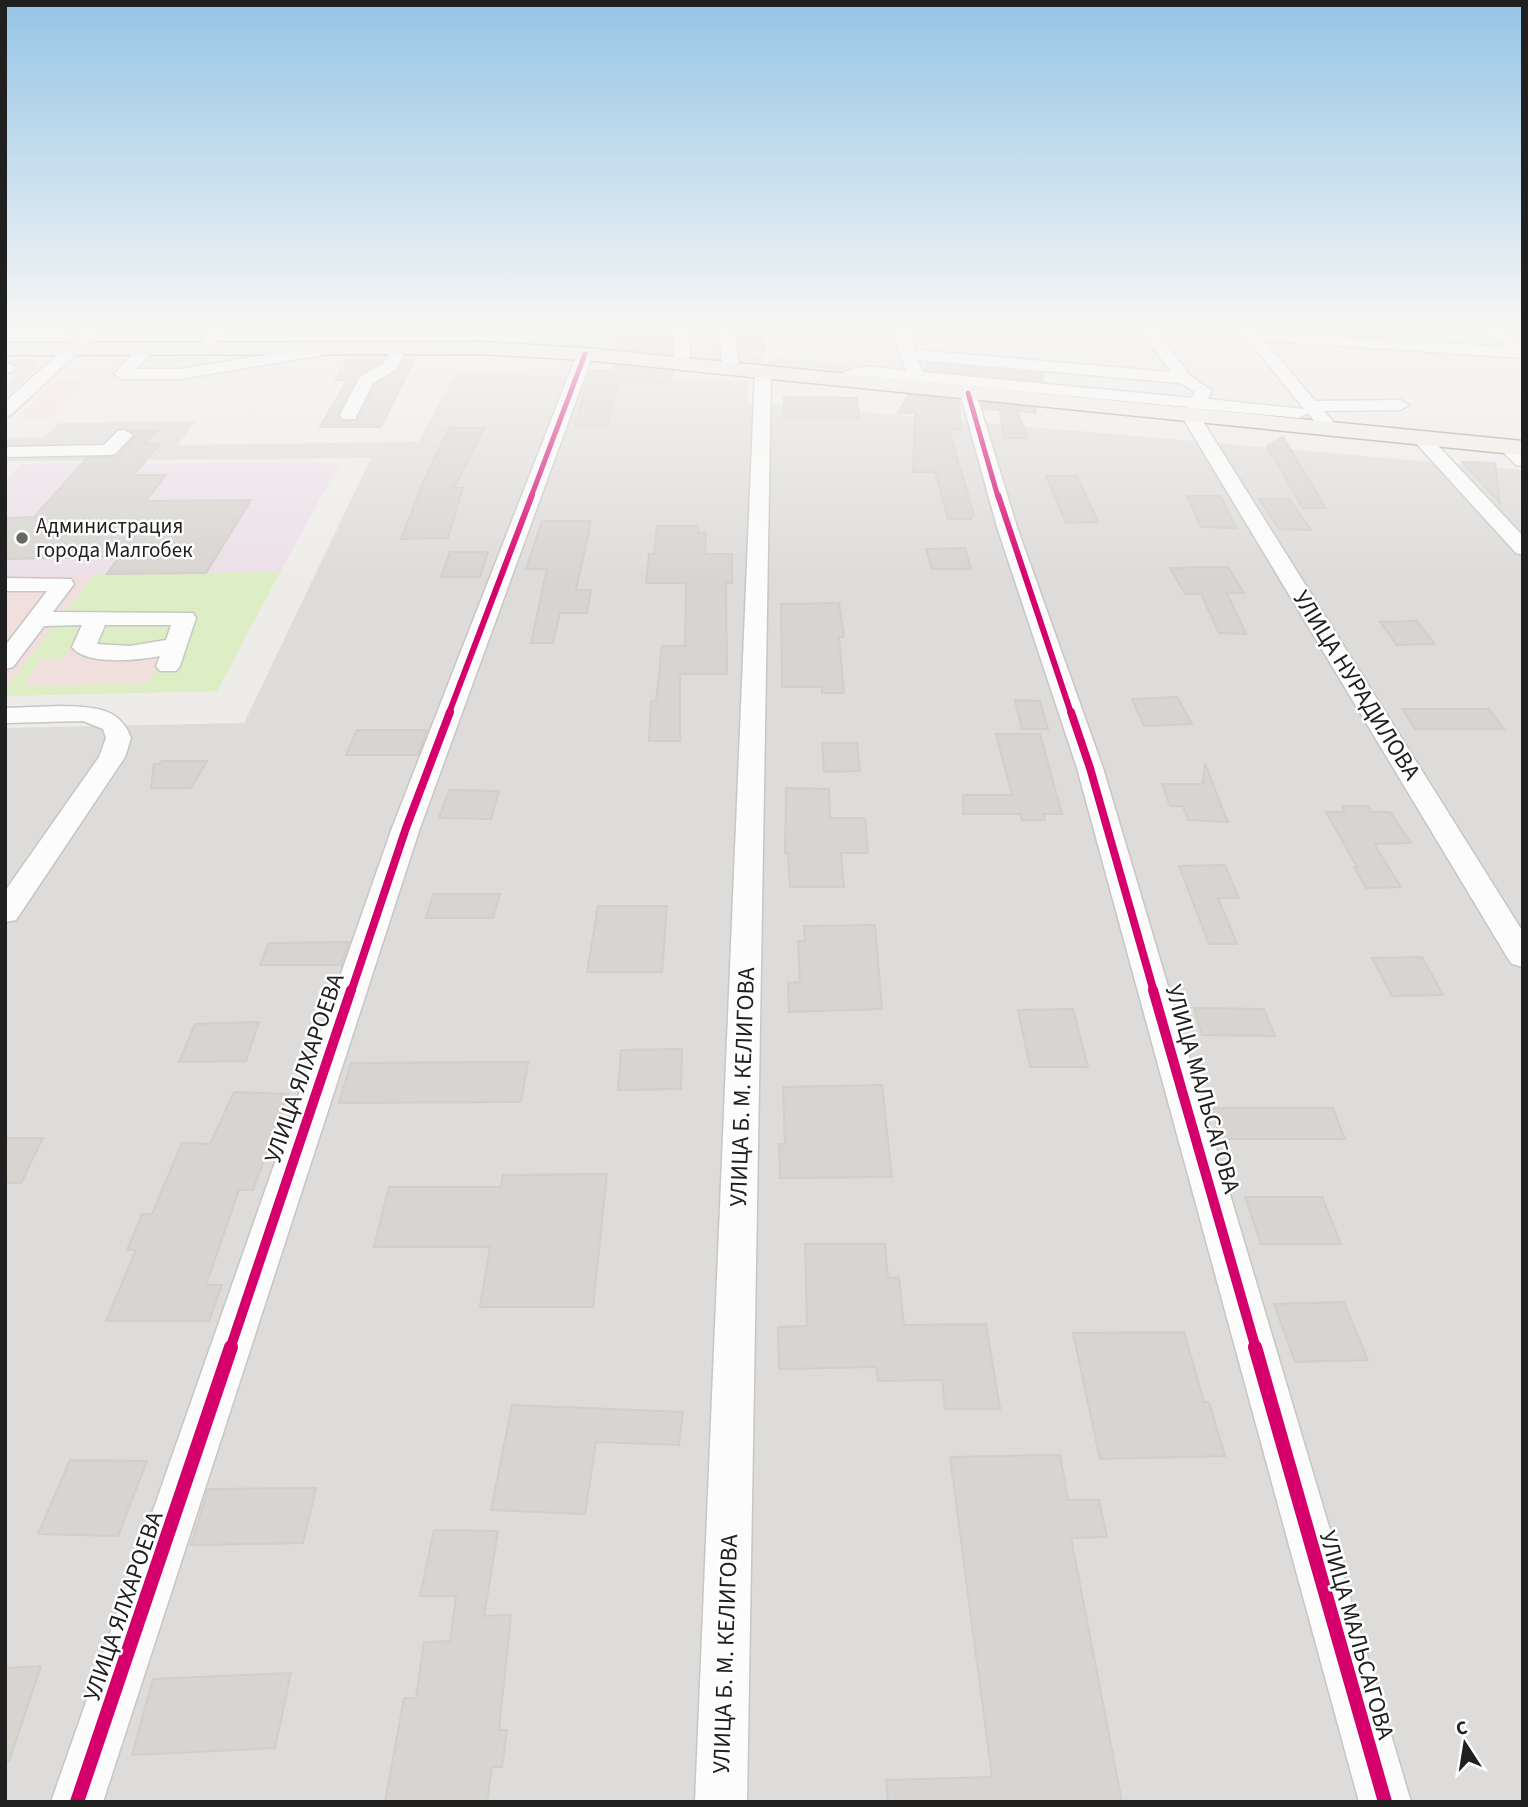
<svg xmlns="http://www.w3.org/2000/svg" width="1528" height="1807" font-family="'Source Sans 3',sans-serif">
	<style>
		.residential { fill: #dddcda }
		.commercial { fill: #f1dfde }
		.industrial { fill: #ece0e9 }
		.religious { fill: #dcdcda }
		.grass { fill: #ddeec5 }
		.park { fill: #d5f6d3 }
		.building { fill: #d7d4d1; stroke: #d2ceca; stroke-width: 2 }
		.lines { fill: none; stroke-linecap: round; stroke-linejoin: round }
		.minor-casing { stroke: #c7c6c5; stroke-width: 3 }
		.major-casing { stroke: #a59885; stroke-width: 3 }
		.minor { fill: #fcfcfc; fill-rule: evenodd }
		.major { fill: #f1ece6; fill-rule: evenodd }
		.cycleway-far4-casing { stroke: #fff; stroke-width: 8 }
		.cycleway-far3-casing { stroke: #fff; stroke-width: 10 }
		.cycleway-far2-casing { stroke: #fff; stroke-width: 12 }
		.cycleway-far1-casing { stroke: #fff; stroke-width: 15 }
		.cycleway-casing { stroke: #fff; stroke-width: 18 }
		.cycleway-far4 { stroke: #d6006c; stroke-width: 5 }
		.cycleway-far3 { stroke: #d6006c; stroke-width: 6 }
		.cycleway-far2 { stroke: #d6006c; stroke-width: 8 }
		.cycleway-far1 { stroke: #d6006c; stroke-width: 10 }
		.cycleway { stroke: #d6006c; stroke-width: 14 }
		.poi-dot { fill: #686766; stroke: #fff; stroke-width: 2.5 }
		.labels { text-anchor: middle; stroke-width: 5; stroke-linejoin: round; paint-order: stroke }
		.far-poi-label { font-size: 21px; fill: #202020; stroke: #fff; text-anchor: start }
		.street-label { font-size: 24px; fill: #202020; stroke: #fff }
	</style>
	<rect width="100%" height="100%" fill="#eeece9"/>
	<polygon class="residential" points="456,373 749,381 747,402 1523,470 1523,1802 5,1802 5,728 244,723 371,458 5,461 5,438 45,437 59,423 195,421 178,445 418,442"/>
	<g class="commercial">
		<polygon points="688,327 761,327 765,351 689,348"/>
		<polygon points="59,379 89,379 50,418 18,418"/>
		<polygon points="280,572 217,691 5,696 5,575"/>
	</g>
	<polygon class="industrial" points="340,463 280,572 5,575 5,480 22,464"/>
	<g class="religious">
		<polygon points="691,351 732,351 763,355 763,365 692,359"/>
		<polygon points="773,358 848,363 844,371 768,365"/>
		<polygon points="19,359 33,359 39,366 5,397 5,384 16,374 5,374 5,371"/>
	</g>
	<g class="grass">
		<polygon points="152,327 170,327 166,333 204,333 196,342 137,342"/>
		<polygon points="430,327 611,327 609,348 490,343 421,344"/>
		<polygon points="1266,327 1476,327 1503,348 1272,334"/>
		<polygon points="299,331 310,340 305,343 225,343 224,341 251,332"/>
		<path d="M236,356H266C226,367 187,366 147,360L152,357H201L198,362L232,361Z"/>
		<polygon points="280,572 217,691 5,696 5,690 56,623 80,625 64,660 40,660 23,686 149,683 156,668 179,668 196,618 194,615 64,613 95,574"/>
		<polygon points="106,623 170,623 177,626 169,643 154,648 91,644"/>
	</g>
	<path class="park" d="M5,327H69C51,342 28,339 5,340Z"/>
	<g class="building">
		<polygon points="741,327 762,327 765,351 742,351"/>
		<polygon points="670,330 671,354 616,348 618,331"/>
		<polygon points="348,360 383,360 358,376 338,414 343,422 357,420 375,385 397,371 404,360 414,360 381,427 320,427 347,380 335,380"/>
		<polygon points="926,363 1044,374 1042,381 925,370"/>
		<polygon points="614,366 673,372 670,383 618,382 607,426 575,426 590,371 613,371"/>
		<polygon points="908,395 959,401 961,430 949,429 974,516 971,516 971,519 948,519 935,472 913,472 915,413 898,413"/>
		<polygon points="784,397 857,398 859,418 784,418"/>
		<polygon points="982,403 1036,408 1035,413 1017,411 1028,438 1004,438 1000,410 984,409"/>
		<polygon points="449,428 485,428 454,488 463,488 448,538 401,539 423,482"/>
		<polygon points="131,431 157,431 145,444 160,444 133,475 166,475 146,501 251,500 206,573 107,574 119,557 5,559 5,518 34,517 87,458 117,456 135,437"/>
		<polygon points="1283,437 1326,508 1303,508 1267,446"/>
		<polygon points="1462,462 1495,463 1500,503"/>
		<polygon points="1046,476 1077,476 1098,522 1066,523"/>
		<polygon points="1187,496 1221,496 1236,528 1201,527"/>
		<polygon points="1259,499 1289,499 1311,530 1279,529"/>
		<polygon points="542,521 591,521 576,590 591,590 587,613 560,613 553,643 531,643 547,569 526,569"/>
		<polygon points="657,526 698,526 698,533 706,533 705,554 732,554 732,583 726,583 727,674 680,674 680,741 649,741 651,701 656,701 662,646 685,646 686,583 646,583 649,554 654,554"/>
		<polygon points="965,548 971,569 932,569 926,549"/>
		<polygon points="450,552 488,552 480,577 441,577"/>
		<polygon points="1228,567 1244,593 1227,593 1246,634 1219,633 1201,594 1185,594 1170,568"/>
		<polygon points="839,603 844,637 839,637 844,693 822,693 822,687 782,687 781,604"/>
		<polygon points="1417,621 1435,644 1397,645 1380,622"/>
		<polygon points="1177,697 1192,724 1144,726 1132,699"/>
		<polygon points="1015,700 1040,701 1048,729 1022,729"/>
		<polygon points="1402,709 1489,709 1504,729 1415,729"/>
		<polygon points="357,730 427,730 418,755 346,755"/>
		<polygon points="996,734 1040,734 1062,814 1044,814 1045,820 1022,820 1020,814 963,814 963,795 1012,795"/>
		<polygon points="822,743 857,743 860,771 824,772"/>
		<polygon points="162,761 207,761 191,788 151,788 154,764 159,764"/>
		<polygon points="1205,763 1223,810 1228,822 1188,820 1183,806 1170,806 1162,784 1203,784"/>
		<polygon points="786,788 829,789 830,818 865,818 868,853 841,853 844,887 790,887 788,853 785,853"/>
		<polygon points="449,790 499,791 491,819 439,818"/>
		<polygon points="1342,806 1368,806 1372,812 1390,812 1411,843 1374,844 1401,887 1366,888 1354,867 1357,867 1326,812 1345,812"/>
		<polygon points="1225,865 1239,898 1218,898 1237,944 1209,944 1179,866"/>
		<polygon points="433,894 500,894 493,918 426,918"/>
		<polygon points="598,906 667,906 662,972 587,972"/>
		<polygon points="875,925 882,1009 789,1012 788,983 800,982 798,941 805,941 804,926"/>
		<polygon points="349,942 341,965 260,965 269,943"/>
		<polygon points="1422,957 1443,995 1392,996 1372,958"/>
		<polygon points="1194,1008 1264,1009 1275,1036 1202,1035"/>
		<polygon points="1073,1009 1088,1067 1030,1067 1018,1010"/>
		<polygon points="259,1022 246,1061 179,1062 195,1024"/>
		<polygon points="682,1049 681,1089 618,1090 621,1050"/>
		<polygon points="528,1062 521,1102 339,1103 351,1063"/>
		<polygon points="882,1085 892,1177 780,1178 779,1144 785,1144 783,1087"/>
		<polygon points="234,1092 288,1094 267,1144 270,1144 253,1190 239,1190 206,1285 222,1285 209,1321 106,1321 136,1250 127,1250 142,1214 152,1214 182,1143 210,1144"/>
		<polygon points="1211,1108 1333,1108 1345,1139 1221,1139"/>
		<polygon points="5,1138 43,1138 21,1183 5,1183"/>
		<polygon points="607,1174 593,1307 480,1307 490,1247 374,1247 389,1187 501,1187 503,1175"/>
		<polygon points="1245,1197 1322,1197 1341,1244 1261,1244"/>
		<polygon points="805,1244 885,1244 888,1277 899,1278 904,1325 986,1324 1000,1409 945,1409 942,1380 878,1381 876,1367 779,1369 778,1327 807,1326"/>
		<polygon points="1344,1302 1368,1360 1295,1362 1274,1304"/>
		<polygon points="1184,1332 1204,1402 1209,1402 1225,1456 1100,1459 1073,1333"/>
		<polygon points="512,1405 683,1412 679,1445 596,1442 585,1514 491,1510"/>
		<polygon points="1060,1455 1068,1500 1099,1500 1107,1537 1071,1538 1122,1802 888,1802 886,1780 992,1777 950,1457"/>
		<polygon points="70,1460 147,1461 118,1536 38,1534"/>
		<polygon points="316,1488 303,1543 191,1545 208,1489"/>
		<polygon points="434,1530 498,1531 484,1616 511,1615 499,1730 507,1730 502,1767 492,1767 487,1802 385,1802 404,1698 416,1698 424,1642 450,1641 456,1596 420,1596"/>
		<polygon points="41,1666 9,1761 5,1760 5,1668"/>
		<polygon points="291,1673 275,1748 132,1755 153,1679"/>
	</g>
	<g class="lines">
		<g class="minor-casing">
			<g id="minor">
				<polygon points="88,327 105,327 11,415 5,416 5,402"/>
				<polygon points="214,327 230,327 208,352 196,352 194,349"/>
				<polygon points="673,327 689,327 690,364 688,367 676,367 674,364"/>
				<path d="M891,327H907L915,350L1171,372L1138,327H1154L1190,375L1212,391L1208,399L1304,409L1238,327H1252L1256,332L1507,347L1483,327H1501L1523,344V358L1265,341L1315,401L1400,400L1409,405L1400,410L1324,411L1339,429L1330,434L1324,433L1308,413L1299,418L1202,409L1199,415L1523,932V967L1512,964L1507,957L1181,415L1186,407L862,376L849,383H837L835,380C853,360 882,368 906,371ZM918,360L1180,383L1195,392L1192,398L923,372Z"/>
				<polygon points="727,328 735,333 739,369 731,374 723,369 719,333"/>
				<polygon points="340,343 348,348 346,351 180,379 122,379 114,374 140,346 146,344 154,349 136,369 180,369"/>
				<polygon points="400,343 408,348 396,369 373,383 355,419 343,419 340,415 360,377 384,363 394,345"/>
				<polygon points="585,349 593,354 420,828 103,1802 51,1802 392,828 577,354"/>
				<polygon points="5,363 14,365 16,368 14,371 5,373"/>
				<polygon points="763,367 771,372 747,1802 695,1802 755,372"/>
				<polygon points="968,388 976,393 1017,527 1103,768 1411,1802 1359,1802 1077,768 997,527 960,393"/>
				<polygon points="124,430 133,435 115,454 109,455 5,457 5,447 104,445 118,431"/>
				<polygon points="1421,433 1427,434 1523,536 1523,555 1516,553 1415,442 1412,438"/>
				<polygon points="1506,441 1523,451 1523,466 1516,465 1497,446"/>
				<path d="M5,578L71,579L74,584L53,612L193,613L196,618L180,666L176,671H160L156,666L160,656C140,660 86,666 72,647L82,625L44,626L13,667L5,669V646L47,591H5ZM105,625H171L166,640L130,646L97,644Z"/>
				<path d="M61,706C91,707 120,706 131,738L125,757L16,920L5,922V891L99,757L106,738L103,729L83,721L5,723V708Z"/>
			</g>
		</g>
		<g class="major-casing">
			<polygon id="major" points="480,342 585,348 1523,441 1523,455 585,360 480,354 5,355 5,343"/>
		</g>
		<use href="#minor" class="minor"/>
		<use href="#major" class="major"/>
		<g class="cycleway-far4-casing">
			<g id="cycleway-far4">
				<polyline points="968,393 998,497"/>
				<polyline points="531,497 585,354"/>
			</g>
		</g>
		<g class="cycleway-far3-casing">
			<g id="cycleway-far3">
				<polyline points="998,495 1071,713"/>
				<polyline points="449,713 532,495"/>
			</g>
		</g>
		<g class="cycleway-far2-casing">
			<g id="cycleway-far2">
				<polyline points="1071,712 1090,768 1154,992"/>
				<polyline points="351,992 406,828 450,712"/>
			</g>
		</g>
		<g class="cycleway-far1-casing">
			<g id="cycleway-far1">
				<polyline points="1153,990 1256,1349"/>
				<polyline points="230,1349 351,990"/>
			</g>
		</g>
		<g class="cycleway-casing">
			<g id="cycleway">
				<polyline points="1255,1347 1385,1802"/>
				<polyline points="77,1802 231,1347"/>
			</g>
		</g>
		<use href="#cycleway-far4" class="cycleway-far4"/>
		<use href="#cycleway-far3" class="cycleway-far3"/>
		<use href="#cycleway-far2" class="cycleway-far2"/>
		<use href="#cycleway-far1" class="cycleway-far1"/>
		<use href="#cycleway" class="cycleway"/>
	</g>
	<linearGradient id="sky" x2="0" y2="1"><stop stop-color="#95c5e6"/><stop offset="0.56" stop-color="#f7f6f5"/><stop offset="1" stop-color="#f7f6f5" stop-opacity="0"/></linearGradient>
	<rect width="1528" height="580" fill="url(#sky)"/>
	<circle class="poi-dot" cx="22" cy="538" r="7"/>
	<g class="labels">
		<g class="far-poi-label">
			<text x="36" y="533">Администрация<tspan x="36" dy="24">города Малгобек</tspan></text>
		</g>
		<g class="street-label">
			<text transform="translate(1357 685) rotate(58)" y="8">УЛИЦА НУРАДИЛОВА</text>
			<text transform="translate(304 1068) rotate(-71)" y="8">УЛИЦА ЯЛХАРОЕВА</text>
			<text transform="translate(742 1087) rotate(-88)" y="8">УЛИЦА Б. М. КЕЛИГОВА</text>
			<text transform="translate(1203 1089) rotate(74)" y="8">УЛИЦА МАЛЬСАГОВА</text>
			<text transform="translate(123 1606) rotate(-71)" y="8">УЛИЦА ЯЛХАРОЕВА</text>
			<text transform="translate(1357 1635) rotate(74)" y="8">УЛИЦА МАЛЬСАГОВА</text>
			<text transform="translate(725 1654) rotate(-88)" y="8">УЛИЦА Б. М. КЕЛИГОВА</text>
		</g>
	</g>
	<rect width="1528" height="1807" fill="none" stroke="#202020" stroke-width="14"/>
	<g transform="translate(1465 1744) rotate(348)" stroke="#ffffff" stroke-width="5" paint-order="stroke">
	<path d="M0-5L12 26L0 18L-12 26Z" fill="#202020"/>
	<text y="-10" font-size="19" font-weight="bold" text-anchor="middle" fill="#202020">С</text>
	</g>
</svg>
